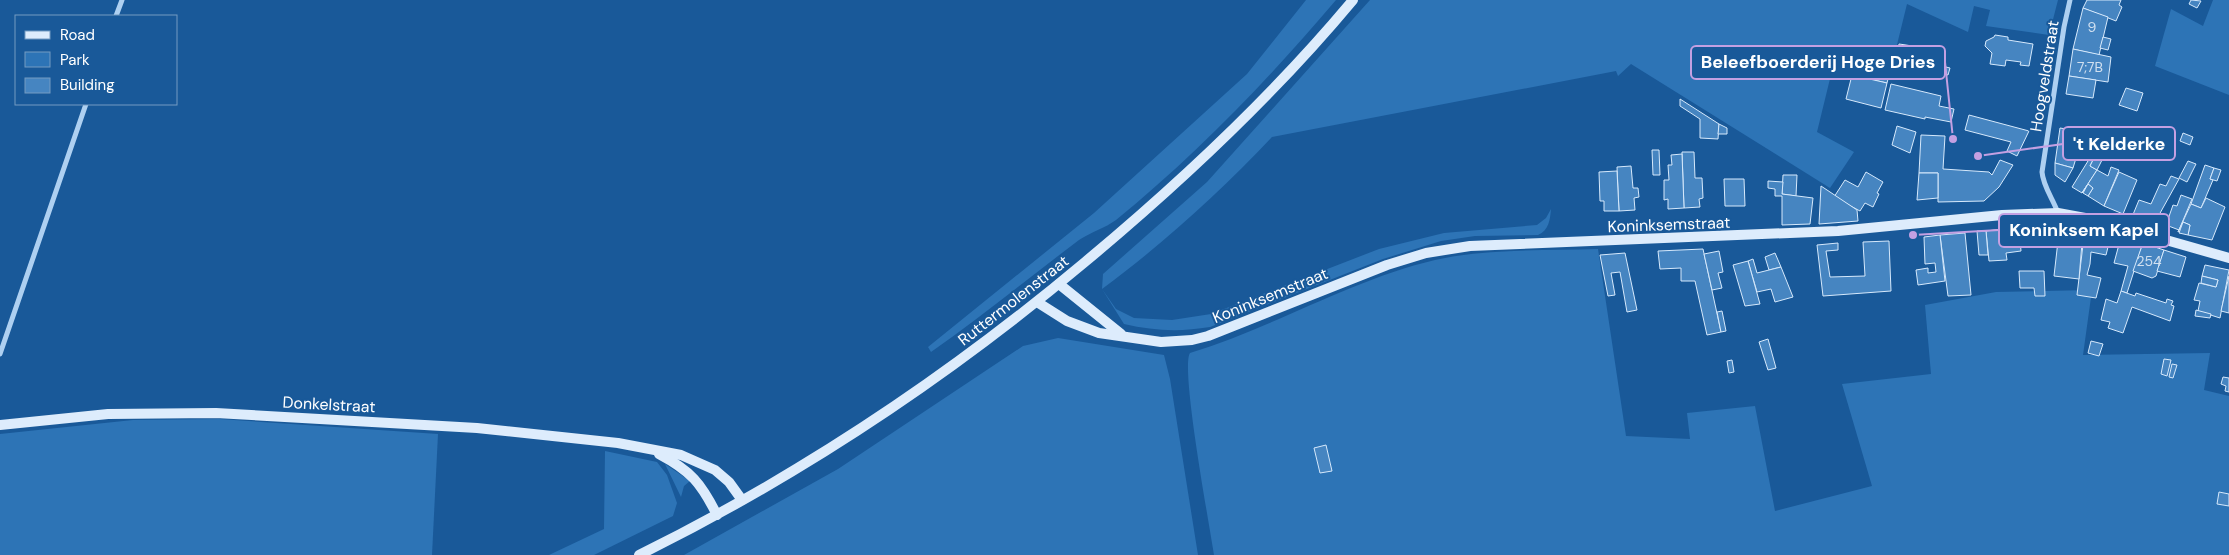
<svg xmlns="http://www.w3.org/2000/svg" width="2229" height="555" font-family="'DM Sans',sans-serif">
	<style>
		.green { fill: #2d74b6 }
		.building { fill: #4685c1; stroke: #d6e9fc }
		.lines { fill: none; stroke-linecap: round; stroke-linejoin: round }
		.street { stroke: #aed0f1; stroke-width: 5 }
		.secondary { stroke: #ddecfc; stroke-width: 10 }
		.labels { text-anchor: middle; stroke-width: 4; stroke-linejoin: round; paint-order: stroke }
		.number-label { font-size: 14px; fill: #d1e0f0 }
		.street-label { font-size: 16px; fill: #fff; stroke: #195999 }
		.leader { fill: none; stroke: #c4a0e2; stroke-width: 2 }
		.callout-dot { fill: #c4a0e2; stroke: #195999; stroke-width: 2 }
		.callout { fill: #195999; stroke: #c4a0e2; stroke-width: 2 }
		.callout-label { font-size: 18px; text-anchor: middle; font-weight: bold; fill: #fff }
	</style>
	<rect width="100%" height="100%" fill="#195999"/>
	<g class="green">
		<path d="M1306,0H1336C1269,79 1196,155 1116,220C1105,228 1091,232 1079,240C1030,277 982,316 931,352L928,347L1094,213L1247,74Z"/>
		<path d="M1370,0H2058L2049,35L1986,26L1990,10L1974,6L1968,32L1907,4L1893,61L1884,58L1880,70L1854,66L1857,56L1837,50L1817,132L1854,152L1830,188L1631,64L1618,76L1616,71L1272,137C1220,192 1163,244 1102,289L1116,309L1134,318L1172,320L1211,314L1379,249L1444,233L1537,225L1546,218L1551,209C1550,220 1549,230 1538,235L1475,236L1441,241L1383,259L1210,327C1180,332 1154,331 1124,324L1102,289L1103,274L1207,182Z"/>
		<polygon points="2213,0 2229,0 2229,95 2155,66 2171,9 2203,26"/>
		<path d="M1598,249L1626,436L1690,439L1687,413L1755,406L1775,511L1872,486L1842,384L1931,374L1925,305L1996,292L2092,290L2083,355L2210,353L2204,390L2229,396V555H1214C1210,528 1180,368 1190,353C1273,328 1350,280 1435,260C1488,248 1545,251 1598,249Z"/>
		<polygon points="1058,338 1164,355 1170,379 1198,555 684,555 838,469 1023,346"/>
		<polygon points="219,419 438,434 432,555 0,555 0,434 133,420"/>
		<polygon points="605,451 657,462 667,475 677,503 673,516 594,555 549,555 604,529"/>
		<polygon points="665,464 690,481 684,486 681,497"/>
	</g>
	<g class="building">
		<polygon points="2087,0 2121,0 2119,5 2122,7 2116,21 2083,8"/>
		<polygon points="2191,0 2201,1 2197,8 2189,4"/>
		<polygon points="2083,8 2108,17 2099,55 2073,49"/>
		<polygon points="1995,35 2008,37 2008,40 2033,44 2029,66 2020,65 2021,62 2006,60 2005,66 1990,64 1992,53 1985,46 1986,41 1994,37"/>
		<polygon points="2103,37 2111,39 2108,50 2100,48"/>
		<polygon points="1899,44 1906,45 1904,57 1906,59 1897,58"/>
		<polygon points="1906,45 1918,47 1916,59 1904,57"/>
		<polygon points="2073,49 2111,57 2108,82 2069,76"/>
		<polygon points="1930,63 1950,68 1948,75 1928,70"/>
		<polygon points="1854,67 1889,75 1887,83 1852,75"/>
		<polygon points="1852,75 1887,83 1881,108 1846,99"/>
		<polygon points="2069,76 2096,80 2093,98 2066,94"/>
		<polygon points="1891,84 1941,96 1939,106 1954,109 1951,122 1925,117 1925,119 1885,110"/>
		<polygon points="2126,88 2143,93 2137,111 2119,105"/>
		<polygon points="1680,99 1719,124 1718,139 1700,138 1700,119 1680,106"/>
		<polygon points="1969,115 2029,131 2017,156 2007,151 2011,142 1965,130"/>
		<polygon points="1719,124 1727,128 1727,134 1718,134"/>
		<polygon points="1897,126 1916,132 1910,153 1892,145"/>
		<polygon points="2060,128 2084,132 2073,168 2055,163"/>
		<polygon points="2183,133 2193,137 2190,145 2180,141"/>
		<polygon points="1921,135 1945,136 1943,169 1989,172 1992,175 2000,160 2013,165 1999,187 1984,201 1938,202 1938,173 1919,173"/>
		<polygon points="2092,143 2100,146 2090,166 2097,170 2082,193 2072,187 2088,161 2084,159"/>
		<polygon points="2100,146 2108,148 2097,170 2090,166"/>
		<polygon points="1652,150 1659,150 1660,175 1653,175"/>
		<polygon points="1682,152 1694,152 1695,178 1702,178 1703,198 1699,199 1700,207 1684,208"/>
		<polygon points="1682,154 1684,208 1668,209 1668,199 1664,200 1664,180 1669,180 1668,165 1672,165 1671,155"/>
		<polygon points="2188,161 2196,164 2187,182 2179,178"/>
		<polygon points="2055,163 2073,168 2065,182 2055,175"/>
		<polygon points="2205,165 2214,168 2210,179 2213,180 2201,208 2191,204"/>
		<polygon points="1631,166 1633,188 1638,188 1639,197 1634,198 1635,210 1619,211 1617,167"/>
		<polygon points="2111,167 2119,170 2104,206 2088,196 2093,188 2088,184 2082,193 2097,170 2108,176"/>
		<polygon points="2214,168 2221,170 2217,181 2210,179"/>
		<polygon points="1617,171 1619,211 1604,211 1604,201 1600,201 1599,172"/>
		<polygon points="1866,172 1883,182 1877,193 1879,194 1873,207 1865,203 1860,211 1834,197 1845,180 1858,187"/>
		<polygon points="2119,172 2137,180 2123,214 2104,206"/>
		<polygon points="1919,173 1938,173 1938,198 1917,200"/>
		<polygon points="1783,175 1797,175 1796,196 1782,194"/>
		<polygon points="2171,176 2179,179 2154,224 2132,217 2139,200 2151,204 2160,184 2166,186"/>
		<polygon points="1724,179 1744,179 1745,206 1725,206"/>
		<polygon points="1768,181 1783,182 1782,194 1813,198 1810,224 1782,225 1782,196 1775,196 1775,189 1768,188"/>
		<polygon points="2088,184 2093,188 2088,196 2083,193"/>
		<polygon points="1821,186 1857,210 1858,221 1819,224"/>
		<polygon points="2181,195 2192,199 2179,230 2166,225 2173,205 2177,206"/>
		<polygon points="2206,198 2225,207 2212,240 2188,235 2190,225 2183,222 2178,232 2191,204 2201,208"/>
		<polygon points="2183,222 2190,225 2188,235 2179,233"/>
		<polygon points="2019,227 2021,251 2006,253 2007,260 1989,261 1986,231"/>
		<polygon points="2085,228 2111,235 2106,255 2091,252 2090,264 2087,275 2101,278 2096,298 2077,295"/>
		<polygon points="1977,231 1986,231 1988,255 1979,255"/>
		<polygon points="1965,233 1971,295 1948,296 1940,235"/>
		<polygon points="1940,235 1945,281 1918,285 1916,270 1928,268 1928,273 1936,272 1935,263 1925,264 1924,237"/>
		<polygon points="2121,237 2143,243 2127,293 2121,291 2128,266 2114,263"/>
		<polygon points="1889,241 1891,291 1823,296 1817,245 1838,243 1838,250 1826,251 1830,277 1865,276 1863,242"/>
		<polygon points="2058,241 2082,243 2079,279 2054,276"/>
		<polygon points="2143,243 2164,250 2156,276 2152,278 2133,271"/>
		<polygon points="1703,249 1721,332 1707,335 1695,281 1681,281 1681,268 1660,269 1658,251"/>
		<polygon points="2164,250 2186,257 2180,277 2157,271"/>
		<polygon points="1719,251 1723,272 1718,273 1722,288 1712,290 1704,254"/>
		<polygon points="1625,253 1637,310 1627,312 1620,272 1611,273 1615,295 1608,296 1600,255"/>
		<polygon points="1775,253 1781,267 1769,270 1765,257"/>
		<polygon points="1753,259 1757,273 1781,267 1793,297 1775,302 1771,289 1757,292 1748,261"/>
		<polygon points="1748,261 1760,304 1745,306 1733,265"/>
		<polygon points="2205,265 2229,270 2220,318 2198,311 2200,301 2194,300 2199,283 2216,287 2218,280 2202,276"/>
		<polygon points="2019,271 2044,271 2045,296 2035,296 2034,288 2020,288"/>
		<polygon points="2202,276 2218,280 2216,287 2201,283"/>
		<polygon points="2229,276 2229,313 2221,311"/>
		<polygon points="2121,291 2135,296 2136,293 2166,303 2167,299 2173,301 2171,305 2174,306 2170,321 2132,307 2123,333 2108,328 2110,322 2101,320 2106,299 2117,303"/>
		<polygon points="2196,310 2211,314 2210,318 2195,316"/>
		<polygon points="1722,311 1726,331 1721,332 1717,312"/>
		<polygon points="1768,339 1776,368 1768,370 1759,342"/>
		<polygon points="2091,341 2103,344 2099,356 2088,353"/>
		<polygon points="2164,359 2171,360 2167,376 2161,374"/>
		<polygon points="1732,360 1734,372 1729,373 1727,361"/>
		<polygon points="2172,364 2177,365 2173,378 2169,377"/>
		<polygon points="2223,377 2229,378 2229,392 2225,391 2226,386 2221,384"/>
		<polygon points="1326,445 1332,471 1320,473 1314,448"/>
		<polygon points="2219,492 2229,494 2229,506 2217,504"/>
	</g>
	<g class="lines">
		<g class="street">
			<polyline points="116,16 122,0"/>
			<path d="M2058,213C2053,199 2043,186 2042,172L2064,27L2070,0"/>
			<polyline points="0,354 86,104"/>
		</g>
		<g class="secondary">
			<polyline points="1059,284 1121,334"/>
			<polyline points="1037,302 1067,321 1099,333 1161,342 1192,340 1208,336 1387,265 1426,253 1470,246 1838,231 2002,215 2058,213 2096,220 2229,258"/>
			<polyline points="0,425 108,414 216,413 477,428 618,443 681,455 715,470 729,482 742,500"/>
			<path d="M659,454C691,471 701,483 717,515"/>
			<path d="M639,555C799,476 948,377 1085,262C1181,182 1273,96 1353,0"/>
		</g>
	</g>
	<g class="labels">
		<g class="number-label">
			<text x="2092" y="32">9</text>
			<text x="2090" y="72">7;7B</text>
			<text x="2149" y="266">254</text>
		</g>
		<g class="street-label">
			<text transform="translate(2044 76) rotate(-81)" y="6">Hoogveldstraat</text>
			<text transform="translate(1669 224) rotate(-2)" y="6">Koninksemstraat</text>
			<text transform="translate(1270 295) rotate(-22)" y="6">Koninksemstraat</text>
			<text transform="translate(1013 300) rotate(-38)" y="6">Ruttermolenstraat</text>
			<text transform="translate(329 404) rotate(3)" y="6">Donkelstraat</text>
		</g>
	</g>
	<path class="leader" d="M1953 139L1945 62M1978 156L2063 144M1913 235L1999 230"/>
	<g class="callout-dot">
		<circle cx="1953" cy="139" r="5"/>
		<circle cx="1978" cy="156" r="5"/>
		<circle cx="1913" cy="235" r="5"/>
	</g>
	<g class="callout">
		<rect x="1691" y="46" width="254" height="33" rx="5"/>
		<rect x="2063" y="127" width="112" height="33" rx="5"/>
		<rect x="1999" y="214" width="170" height="33" rx="5"/>
	</g>
	<g class="callout-label">
		<text x="1818" y="68">Beleefboerderij Hoge Dries</text>
		<text x="2119" y="150">'t Kelderke</text>
		<text x="2084" y="236">Koninksem Kapel</text>
	</g>
	<rect x="15" y="15" width="162" height="90" fill="#195999" stroke="#759bc2"/>
	<rect x="25" y="31" width="25" height="8" fill="#ddecfc" stroke="#759bc2"/>
	<text x="60" y="40" font-size="15" fill="#ffffff">Road</text>
	<rect x="25" y="52" width="25" height="15" fill="#2d74b6" stroke="#759bc2"/>
	<text x="60" y="65" font-size="15" fill="#ffffff">Park</text>
	<rect x="25" y="78" width="25" height="15" fill="#4685c1" stroke="#759bc2"/>
	<text x="60" y="90" font-size="15" fill="#ffffff">Building</text>
</svg>
